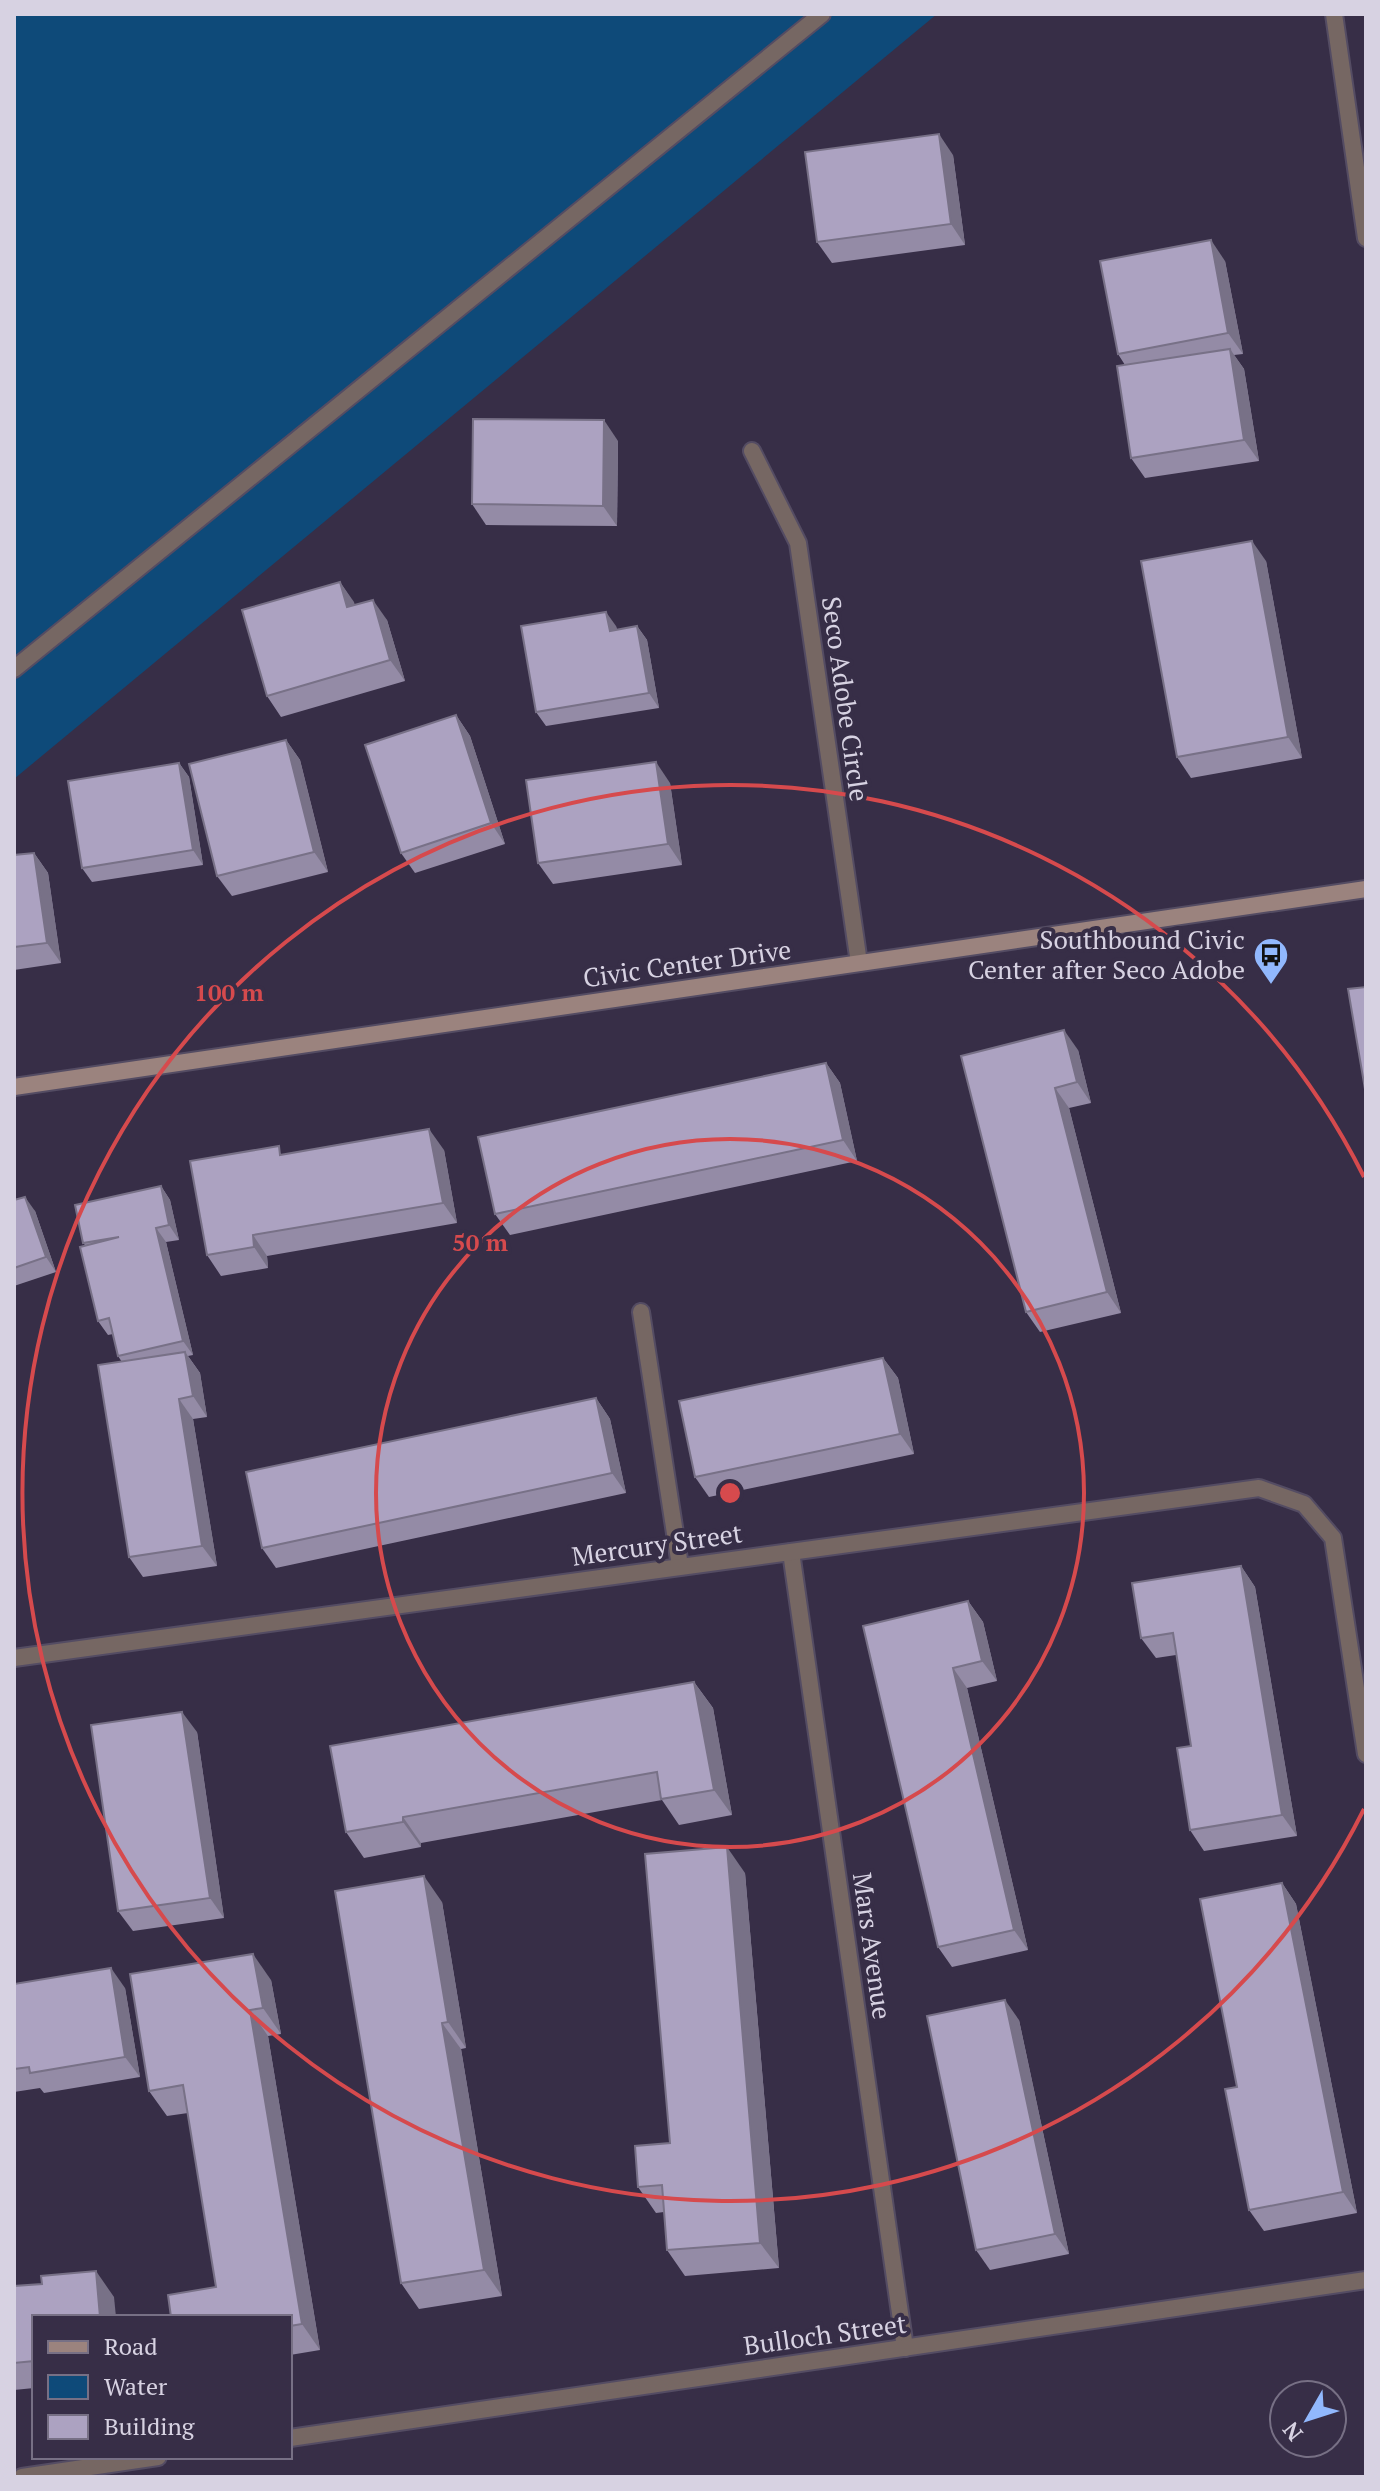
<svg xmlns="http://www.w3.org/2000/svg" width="1380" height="2491" font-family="'PT Serif',serif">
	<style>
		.water { fill: #0e4a79 }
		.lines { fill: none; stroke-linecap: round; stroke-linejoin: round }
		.lane-casing { stroke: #544c63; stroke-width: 20 }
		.street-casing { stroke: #544c63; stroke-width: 20 }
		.secondary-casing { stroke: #544c63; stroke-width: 20 }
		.lane { stroke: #766763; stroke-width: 16 }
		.street { stroke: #766763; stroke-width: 16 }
		.secondary { stroke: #9b837e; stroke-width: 16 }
		.wall { fill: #948ba6 }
		.shaded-wall { fill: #787187 }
		.building { fill: #aca2c1; stroke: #787187; stroke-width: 2 }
		.ring { fill: none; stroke: #d64a4d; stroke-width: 4 }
		.labels { text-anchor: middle; stroke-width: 8; stroke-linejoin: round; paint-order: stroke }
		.street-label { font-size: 26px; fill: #d7d2e2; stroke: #372e47 }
		.poi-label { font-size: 26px; fill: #d7d2e2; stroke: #372e47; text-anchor: end }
		.centre { fill: #d64a4d; stroke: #372e47; stroke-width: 4 }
		.ring-label { font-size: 24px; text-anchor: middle; font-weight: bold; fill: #d64a4d; stroke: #372e47; stroke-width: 8; stroke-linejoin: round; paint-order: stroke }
	</style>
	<rect width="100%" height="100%" fill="#372e47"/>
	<polygon class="water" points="14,14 937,14 14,779"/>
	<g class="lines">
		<g class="lane-casing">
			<g id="lane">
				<polyline points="14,669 822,14"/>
				<polyline points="641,1312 680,1566"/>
			</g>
		</g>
		<g class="street-casing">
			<g id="street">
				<polyline points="1334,14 1366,238"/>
				<polyline points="752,451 798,543 859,963"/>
				<polyline points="791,1552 905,2348"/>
				<polyline points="14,1658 1259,1488 1304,1504 1333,1538 1366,1754"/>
				<polyline points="290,2438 1366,2280"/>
				<polyline points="22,2477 158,2457"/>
			</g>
		</g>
		<g class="secondary-casing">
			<polyline id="secondary" points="14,1087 1366,889"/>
		</g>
		<use href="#lane" class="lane"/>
		<use href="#street" class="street"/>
		<use href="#secondary" class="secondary"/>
	</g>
	<g class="wall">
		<polygon points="953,155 965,245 832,263 817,242"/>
		<polygon points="1225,261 1243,354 1234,355 1244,369 1259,461 1145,478 1131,458 1125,365 1118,354"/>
		<polygon points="618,441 617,526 486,525 472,504"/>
		<polygon points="1266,561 1302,758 1191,778 1177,757"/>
		<polygon points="340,582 355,605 387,620 405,681 281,717 267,696"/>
		<polygon points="616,626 617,630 637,626 647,640 659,708 546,726 536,712"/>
		<polygon points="456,715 470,736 505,844 415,873 401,853"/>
		<polygon points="286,740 300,760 328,872 232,896 217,876"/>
		<polygon points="179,763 189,777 203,865 92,882 82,868"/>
		<polygon points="670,783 682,865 553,884 538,863"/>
		<polygon points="34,853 48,873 61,963 14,970 14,855"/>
		<polygon points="1078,1050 1091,1103 1069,1108 1121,1313 1040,1332 1026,1312 961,1056"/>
		<polygon points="826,1063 840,1083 857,1161 510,1235 495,1214"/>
		<polygon points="444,1150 457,1223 267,1256 268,1268 221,1276 207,1255 284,1154"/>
		<polygon points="161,1186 170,1200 179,1240 166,1242 193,1355 188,1356 200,1373 207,1417 193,1419 217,1566 143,1577 129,1557 122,1362 118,1356 113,1334 108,1335 98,1321 85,1245 83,1243"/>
		<polygon points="14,1200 35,1211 56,1272 14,1286"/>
		<polygon points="883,1358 898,1378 914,1454 709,1497 695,1477"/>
		<polygon points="596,1398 610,1419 626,1493 276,1568 262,1548"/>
		<polygon points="1241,1566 1255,1587 1297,1836 1204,1851 1190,1830 1191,1746 1176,1655 1156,1658 1141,1638"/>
		<polygon points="968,1601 983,1622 997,1681 967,1688 1028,1950 952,1967 938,1947 863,1626"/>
		<polygon points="694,1682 713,1708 732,1815 679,1825 662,1800 421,1843 421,1847 364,1858 346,1832"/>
		<polygon points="197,1732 224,1918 133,1931 118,1911"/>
		<polygon points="745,1873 779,2268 685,2276 667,2250 664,2212 656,2213 638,2187 670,2143"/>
		<polygon points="1282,1883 1296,1904 1357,2213 1264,2231 1249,2210 1237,2087"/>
		<polygon points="442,1902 466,2048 461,2049 502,2296 419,2309 401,2283"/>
		<polygon points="271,1980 281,2034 268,2036 320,2350 290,2355 290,2317 216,2287 188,2113 167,2116 149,2091"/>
		<polygon points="14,1984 125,1988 140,2077 44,2093 40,2088 14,2092"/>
		<polygon points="1019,2020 1069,2254 990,2270 976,2250"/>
		<polygon points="14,2286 114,2297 34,2317 34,2388 14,2390"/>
	</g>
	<g class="shaded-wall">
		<polygon points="939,134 953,155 965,245 951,224"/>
		<polygon points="1211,240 1225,261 1243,354 1228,333"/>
		<polygon points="1230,349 1244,369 1259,461 1244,440"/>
		<polygon points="604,420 618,441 617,526 603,506"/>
		<polygon points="1252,541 1266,561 1302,758 1288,737"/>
		<polygon points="340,582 354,602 361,627 347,607"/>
		<polygon points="373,600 387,620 405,681 390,660"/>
		<polygon points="606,612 616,626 620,645 610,631"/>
		<polygon points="637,626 647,640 659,708 649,693"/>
		<polygon points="456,715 470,736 505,844 491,823"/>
		<polygon points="286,740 300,760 328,872 314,852"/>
		<polygon points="656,762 670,783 682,865 668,844"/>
		<polygon points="179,763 189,777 203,865 193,850"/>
		<polygon points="34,853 48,873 61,963 47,943"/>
		<polygon points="1064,1030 1078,1050 1091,1103 1077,1082"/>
		<polygon points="826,1063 840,1083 857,1161 843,1140"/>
		<polygon points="1055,1088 1069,1108 1121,1313 1107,1292"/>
		<polygon points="429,1129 444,1150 457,1223 443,1203"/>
		<polygon points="161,1186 170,1200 179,1240 169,1225"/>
		<polygon points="25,1197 35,1211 56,1272 46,1257"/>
		<polygon points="156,1228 166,1242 193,1355 183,1341"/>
		<polygon points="253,1235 267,1256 268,1268 254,1247"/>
		<polygon points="185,1352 200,1373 207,1417 193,1396"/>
		<polygon points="883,1358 898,1378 914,1454 900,1434"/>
		<polygon points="596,1398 610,1419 626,1493 612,1473"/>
		<polygon points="179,1399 193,1419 217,1566 202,1546"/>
		<polygon points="1241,1566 1255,1587 1297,1836 1282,1815"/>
		<polygon points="968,1601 983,1622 997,1681 982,1661"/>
		<polygon points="953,1668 967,1688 1028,1950 1014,1930"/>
		<polygon points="694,1682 713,1708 732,1815 714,1790"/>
		<polygon points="182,1712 197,1732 224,1918 210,1898"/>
		<polygon points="403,1817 421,1843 421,1847 403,1822"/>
		<polygon points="727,1847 745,1873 779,2268 760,2243"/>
		<polygon points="424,1876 442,1902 466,2048 448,2022"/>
		<polygon points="1282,1883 1296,1904 1357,2213 1343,2192"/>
		<polygon points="253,1954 271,1980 281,2034 263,2008"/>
		<polygon points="111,1968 125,1988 140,2077 125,2057"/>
		<polygon points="1005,2000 1019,2020 1069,2254 1055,2234"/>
		<polygon points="250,2010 268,2036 320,2350 302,2324"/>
		<polygon points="442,2023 461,2049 502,2296 484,2270"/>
		<polygon points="96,2271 114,2297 116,2317 100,2317"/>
	</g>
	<g class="building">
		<polygon points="939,134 951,224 817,242 805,152"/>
		<polygon points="1211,240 1228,333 1118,354 1100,261"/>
		<polygon points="1230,349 1244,440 1131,458 1117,366"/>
		<polygon points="473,419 604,420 603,506 472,504"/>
		<polygon points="1252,541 1288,737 1177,757 1141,561"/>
		<polygon points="340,582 347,607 373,600 390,660 267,696 242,610"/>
		<polygon points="606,612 610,631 637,626 649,693 536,712 521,626"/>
		<polygon points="456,715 491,823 401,853 365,745"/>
		<polygon points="286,740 314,852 217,876 189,764"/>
		<polygon points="656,762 668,844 538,863 526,780"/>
		<polygon points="179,763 193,850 82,868 68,781"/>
		<polygon points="34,853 47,943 14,947 14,855"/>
		<polygon points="1366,987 1366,1095 1348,989"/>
		<polygon points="1064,1030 1077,1082 1055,1088 1107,1292 1026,1312 961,1056"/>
		<polygon points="826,1063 843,1140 495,1214 478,1137"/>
		<polygon points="429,1129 443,1203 253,1235 254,1247 207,1255 190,1161 279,1146 280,1155"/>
		<polygon points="161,1186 169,1225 156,1228 183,1341 118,1356 109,1318 98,1321 80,1247 119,1237 83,1243 75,1205"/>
		<polygon points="25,1197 46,1257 14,1268 14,1200"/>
		<polygon points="185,1352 193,1396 179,1399 202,1546 129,1557 98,1365"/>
		<polygon points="883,1358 900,1434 695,1477 679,1401"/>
		<polygon points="596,1398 612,1473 262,1548 246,1472"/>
		<polygon points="1241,1566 1282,1815 1190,1830 1177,1748 1191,1746 1173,1633 1141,1638 1132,1583"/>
		<polygon points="968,1601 982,1661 953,1668 1014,1930 938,1947 863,1626"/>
		<polygon points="694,1682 714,1790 661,1799 657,1772 403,1817 403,1822 346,1832 330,1746"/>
		<polygon points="182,1712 210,1898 118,1911 91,1725"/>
		<polygon points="727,1847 760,2243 667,2250 662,2185 638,2187 635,2146 670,2143 645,1854"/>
		<polygon points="424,1876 448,2022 442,2023 484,2270 401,2283 335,1891"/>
		<polygon points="1282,1883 1343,2192 1249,2210 1225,2089 1237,2087 1200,1899"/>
		<polygon points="253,1954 263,2008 250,2010 302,2324 290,2326 290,2317 171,2317 168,2295 216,2287 183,2085 149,2091 130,1974"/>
		<polygon points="111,1968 125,2057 30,2073 29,2067 14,2069 14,1984"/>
		<polygon points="1005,2000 1055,2234 976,2250 927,2016"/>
		<polygon points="96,2271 100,2317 34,2317 34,2361 14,2363 14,2286 42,2284 41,2276"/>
	</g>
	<g class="ring">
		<circle cx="730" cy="1493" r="354"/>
		<path d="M1364 1809A708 708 0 1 1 1364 1177"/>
	</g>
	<defs>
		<g id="bus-pin" transform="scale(1.8)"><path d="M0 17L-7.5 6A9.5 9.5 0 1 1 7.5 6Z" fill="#91b8fd" stroke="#372e47"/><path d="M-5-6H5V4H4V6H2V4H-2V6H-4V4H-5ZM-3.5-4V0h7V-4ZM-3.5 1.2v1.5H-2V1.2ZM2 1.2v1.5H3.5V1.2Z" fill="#111"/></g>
	</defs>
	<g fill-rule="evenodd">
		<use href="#bus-pin" x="1271" y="955"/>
	</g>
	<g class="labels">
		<g class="street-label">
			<text transform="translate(845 699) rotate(82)" y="9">Seco Adobe Circle</text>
			<text transform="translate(687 964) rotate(-8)" y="9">Civic Center Drive</text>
			<text transform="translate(657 1545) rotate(-8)" y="9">Mercury Street</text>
			<text transform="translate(872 1946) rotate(82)" y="9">Mars Avenue</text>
			<text transform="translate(825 2335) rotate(-8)" y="9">Bulloch Street</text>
		</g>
		<g class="poi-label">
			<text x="1245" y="949">Southbound Civic<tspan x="1245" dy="30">Center after Seco Adobe</tspan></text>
		</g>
	</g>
	<circle cx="730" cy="1493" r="12" class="centre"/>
	<g class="ring-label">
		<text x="229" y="1001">100 m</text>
		<text x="480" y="1251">50 m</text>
	</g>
	<rect width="1380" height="2491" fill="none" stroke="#d7d2e2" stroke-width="32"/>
	<rect x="32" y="2315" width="260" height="144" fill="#372e47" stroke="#777085" stroke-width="2"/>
	<rect x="48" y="2341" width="40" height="12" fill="#9b837e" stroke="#777085" stroke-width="2"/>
	<text x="104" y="2355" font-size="24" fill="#d7d2e2">Road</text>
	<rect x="48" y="2375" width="40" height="24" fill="#0e4a79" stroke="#777085" stroke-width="2"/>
	<text x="104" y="2395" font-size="24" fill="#d7d2e2">Water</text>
	<rect x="48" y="2415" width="40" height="24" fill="#aca2c1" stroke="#777085" stroke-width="2"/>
	<text x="104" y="2435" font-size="24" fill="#d7d2e2">Building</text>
	<g transform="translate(1308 2419) rotate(231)"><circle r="38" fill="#372e47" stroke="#777085" stroke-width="2"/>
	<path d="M0-6L14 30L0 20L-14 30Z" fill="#91b8fd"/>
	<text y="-12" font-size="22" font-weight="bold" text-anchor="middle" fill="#d7d2e2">N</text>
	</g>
</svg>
